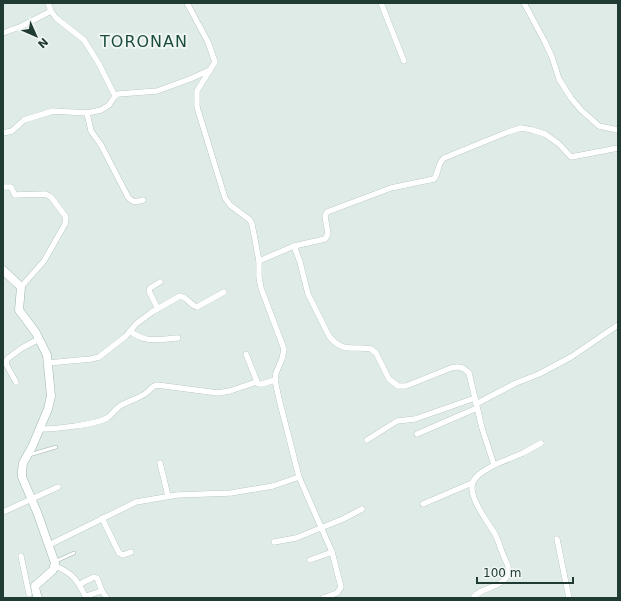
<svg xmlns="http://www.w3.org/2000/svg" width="621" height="601" font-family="'DejaVu Sans',sans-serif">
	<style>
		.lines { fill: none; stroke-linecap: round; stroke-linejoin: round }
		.lane-casing { stroke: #a2b3ad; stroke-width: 4 }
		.street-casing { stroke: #a2b3ad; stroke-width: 6 }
		.secondary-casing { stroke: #9eb7ae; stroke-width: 9 }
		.lane { stroke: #fff; stroke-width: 3 }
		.street { stroke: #fff; stroke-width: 5.5 }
		.secondary { stroke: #fff; stroke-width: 8 }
		.labels { text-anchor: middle; stroke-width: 4; stroke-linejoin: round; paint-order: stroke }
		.quarter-label { font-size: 16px; letter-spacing: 1px; fill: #1c4d41; stroke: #f0f7f3 }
	</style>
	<rect width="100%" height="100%" fill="#dfebe6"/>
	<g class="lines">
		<g class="lane-casing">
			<g id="lane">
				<polyline points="29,455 56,447"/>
				<polyline points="56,561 74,553"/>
			</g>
		</g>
		<g class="street-casing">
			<g id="street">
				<polyline points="48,3 51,11 56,18 84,40 99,64 115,96"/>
				<polyline points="187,3 208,42 215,62 197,91 197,107 225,198 230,205 250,220 252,224 259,261 259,277 261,288 284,349 282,359 276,373 275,380 279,399 299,477 332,552 341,587 337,593 323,598"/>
				<polyline points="381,3 404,61"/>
				<polyline points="524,3 544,40 552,57 559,79 571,98 581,110 599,126 618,130"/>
				<polyline points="3,33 22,26 51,11"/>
				<path d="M87,113L91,131L101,145L128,197C133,203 136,202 143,200"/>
				<polyline points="3,133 12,131 24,120 53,111 87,113 101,110 109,105 115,96 118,94 157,91 190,79 210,70"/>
				<polyline points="3,187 11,187 15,195 45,194 51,197 66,217 65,224 44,261 21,287"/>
				<path d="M294,246L300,262L308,294L329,336C342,353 352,346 371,349L376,353L389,379L398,386H406L451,368C459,366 463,367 469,373L482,428L494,465C488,469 476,474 473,482C467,496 488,522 495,534C499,542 501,550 504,557C507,563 510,568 507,575C502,589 481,586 473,598"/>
				<path d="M259,261L294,246L325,239L328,234L325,216L327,212L391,188L434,179C439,173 437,164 444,158L508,132L521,128L532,130L545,134L559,144L571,157L618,148"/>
				<polyline points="158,309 149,291 150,288 160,282"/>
				<path d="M130,331C146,344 159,339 178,338"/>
				<polyline points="246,354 258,384 262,384 275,380"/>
				<path d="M48,363L91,359L99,357L126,336L136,324L152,312L180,296C187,297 190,305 197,307L224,292"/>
				<polyline points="16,382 6,364 7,359 22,348 39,339"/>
				<polyline points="476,404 516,383 539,374 571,357 618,325"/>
				<path d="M40,429C54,429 95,425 107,418C112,415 115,409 120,406C128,401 137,399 145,394C150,391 151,386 157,385L218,393L230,391L256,382"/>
				<polyline points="417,434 477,408"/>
				<polyline points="367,440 397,421 415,419 475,398"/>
				<polyline points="160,463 168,496"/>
				<polyline points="494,465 523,453 541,443"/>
				<polyline points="423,504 472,483"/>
				<polyline points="3,512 58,487"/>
				<polyline points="102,518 119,553 123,555 131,552"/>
				<polyline points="557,539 569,598"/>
				<polyline points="274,542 296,538 343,519 362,509"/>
				<polyline points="49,545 136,502 177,495 231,493 273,486 299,477"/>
				<polyline points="21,556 29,594"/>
				<polyline points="310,560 332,552"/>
				<path d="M55,566C73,573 78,581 86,598"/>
				<polyline points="80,584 94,577 97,578 102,591 107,598"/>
				<polyline points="86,596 102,591"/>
			</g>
		</g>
		<g class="secondary-casing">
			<polyline id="secondary" points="3,270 21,287 19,310 36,333 47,355 51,396 48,409 32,447 23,463 22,471 22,477 37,512 55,563 53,570 35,586 36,592 38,598"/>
		</g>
		<use href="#lane" class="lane"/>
		<use href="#street" class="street"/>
		<use href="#secondary" class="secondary"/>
	</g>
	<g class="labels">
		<g class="quarter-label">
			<text x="144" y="47">TORONAN</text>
		</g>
	</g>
	<rect width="621" height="601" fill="none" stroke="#203b34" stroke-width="8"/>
	<g transform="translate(36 36) rotate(135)" stroke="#f0f7f3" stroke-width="3" paint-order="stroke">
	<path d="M0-3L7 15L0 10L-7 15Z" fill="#203b34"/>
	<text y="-6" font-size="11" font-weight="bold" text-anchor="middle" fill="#203b34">N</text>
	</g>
	<path d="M477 577v6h96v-6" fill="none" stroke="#203b34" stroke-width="2"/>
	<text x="483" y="577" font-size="12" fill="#203b34" stroke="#f0f7f3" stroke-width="3" paint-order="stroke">100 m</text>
</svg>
